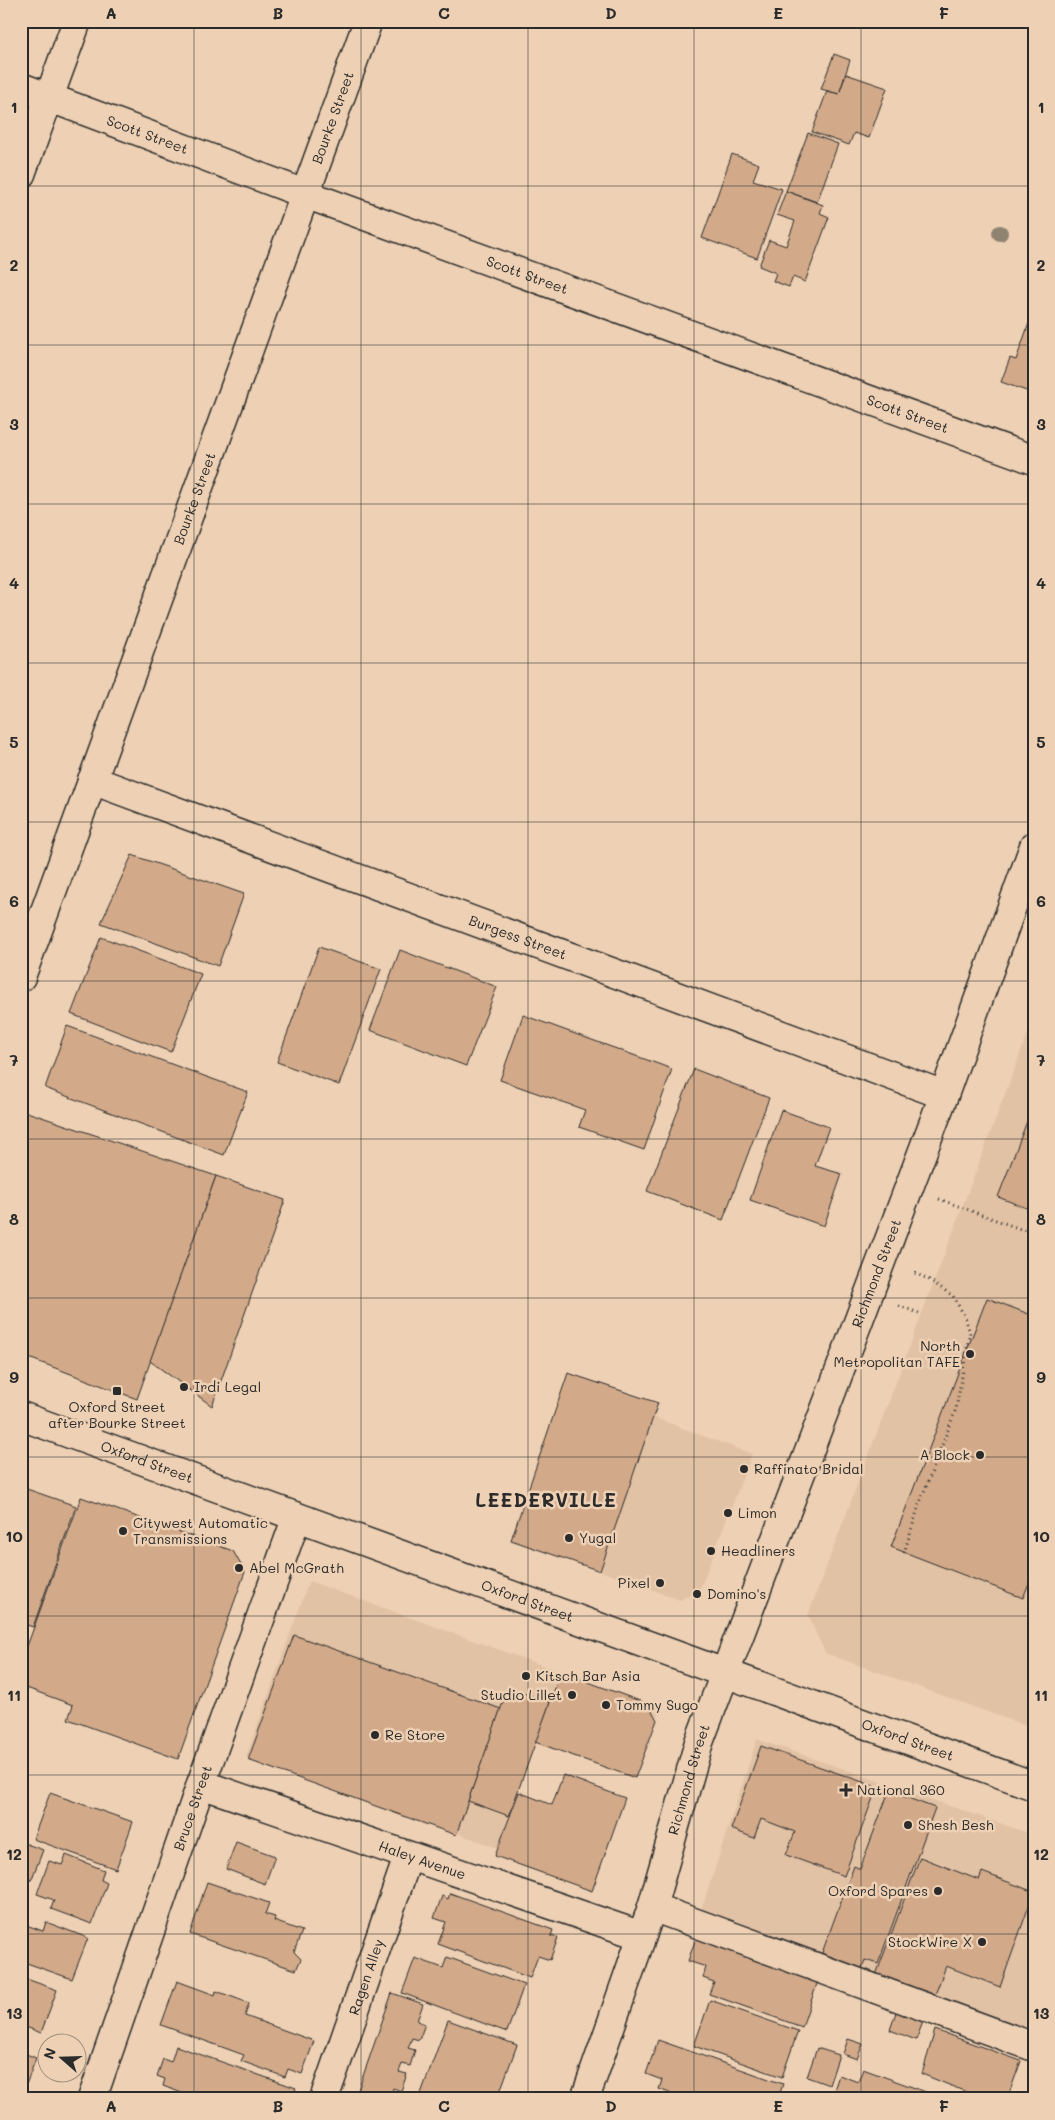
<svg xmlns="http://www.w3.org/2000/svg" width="1055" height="2120" font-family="Mali,sans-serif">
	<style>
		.built { fill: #e2c2a5 }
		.building { fill: #d2aa8a; stroke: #2b2b2b }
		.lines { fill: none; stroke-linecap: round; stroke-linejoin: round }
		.minor-casing { stroke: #2b2b2b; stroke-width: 31 }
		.major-casing { stroke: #2b2b2b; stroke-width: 31 }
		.path { stroke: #2b2b2b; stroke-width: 3; stroke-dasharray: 1 4; stroke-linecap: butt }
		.minor { stroke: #eed1b4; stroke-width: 28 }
		.major { stroke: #eed1b4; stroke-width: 28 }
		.tree { fill: #8f8370 }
		.grid { fill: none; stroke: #2b2b2b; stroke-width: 1; stroke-opacity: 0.55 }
		.poi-dot { fill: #2b2b2b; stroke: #eed1b4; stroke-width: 2 }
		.labels { text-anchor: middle; stroke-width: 5; stroke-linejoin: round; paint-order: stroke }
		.street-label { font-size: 14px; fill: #2b2b2b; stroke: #eed1b4 }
		.poi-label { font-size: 14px; fill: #2b2b2b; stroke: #eed1b4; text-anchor: start }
		.district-label { font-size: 19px; font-weight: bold; letter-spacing: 1px; fill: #2b2b2b; stroke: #eed1b4 }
		.neatline { fill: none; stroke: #2b2b2b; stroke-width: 2 }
		.grid-label { font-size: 16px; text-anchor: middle; font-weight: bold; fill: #2b2b2b }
	</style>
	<rect width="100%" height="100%" fill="#eed1b4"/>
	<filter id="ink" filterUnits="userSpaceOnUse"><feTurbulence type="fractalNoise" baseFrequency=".02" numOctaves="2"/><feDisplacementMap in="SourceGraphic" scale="10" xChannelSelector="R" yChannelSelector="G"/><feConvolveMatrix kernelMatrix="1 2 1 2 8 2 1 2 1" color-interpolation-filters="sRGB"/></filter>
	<g filter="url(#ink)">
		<g class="built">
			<polygon points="1034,1017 1034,1729 825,1653 808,1615"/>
			<polygon points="653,1417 752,1454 700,1589 680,1600 600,1571"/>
			<polygon points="309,1581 661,1708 635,1778 535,1743 498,1848 246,1757"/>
			<polygon points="757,1739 1034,1835 1034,2041 699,1917"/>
		</g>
		<g class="building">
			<polygon points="834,54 850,60 839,94 821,89"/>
			<polygon points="846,74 887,88 869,138 854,133 849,145 812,132 827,91 839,94"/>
			<polygon points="808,133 838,144 817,202 786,191"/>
			<polygon points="732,154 759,164 753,180 782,189 757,258 702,238"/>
			<polygon points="786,191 823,205 820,213 829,217 805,282 793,277 789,287 773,281 776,273 759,266 769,240 786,246 795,221 777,215"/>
			<polygon points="1034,309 1034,389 1032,393 1001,382 1010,358 1016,360"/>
			<polygon points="132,855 244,894 218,966 101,923"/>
			<polygon points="101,937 201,974 171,1052 71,1014"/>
			<polygon points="319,947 381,969 339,1085 277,1062"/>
			<polygon points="400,950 497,987 466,1066 370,1030"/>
			<polygon points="523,1015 672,1069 644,1150 579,1127 585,1110 500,1080"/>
			<polygon points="67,1026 248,1092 224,1155 45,1088"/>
			<polygon points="694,1069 769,1098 723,1220 647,1191"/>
			<polygon points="1034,1103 1034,1211 998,1197"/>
			<polygon points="21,1110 216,1176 137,1399 21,1355"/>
			<polygon points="781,1110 829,1127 815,1166 842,1174 824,1226 750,1200"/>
			<polygon points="216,1176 285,1200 212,1406 150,1361"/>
			<polygon points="987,1298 1034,1316 1034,1571 1023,1598 891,1547"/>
			<polygon points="568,1373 658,1403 600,1571 511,1540"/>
			<polygon points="21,1487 76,1506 33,1627 21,1623 21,1606 24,1598 21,1597"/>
			<polygon points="81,1497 233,1551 245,1572 178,1759 68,1719 73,1705 21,1686 21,1663"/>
			<polygon points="294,1635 501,1709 456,1835 248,1760"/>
			<polygon points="561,1672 648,1704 657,1720 635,1778 535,1742"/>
			<polygon points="508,1688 550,1702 509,1816 468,1801"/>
			<polygon points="761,1746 877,1787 844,1876 786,1855 795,1832 761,1819 754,1838 731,1829"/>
			<polygon points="563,1775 625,1798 592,1891 495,1856 519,1792 552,1805"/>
			<polygon points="889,1791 935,1808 878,1964 865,1960 859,1976 819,1961 854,1866 860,1869"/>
			<polygon points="50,1793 133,1822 116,1869 33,1839"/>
			<polygon points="21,1842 43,1850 31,1881 21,1877"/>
			<polygon points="236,1842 275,1856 265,1884 226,1869"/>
			<polygon points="66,1855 104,1870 101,1880 107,1883 92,1924 51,1909 54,1900 37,1894 49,1861 62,1865"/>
			<polygon points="920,1857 979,1880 982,1872 1034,1892 1000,1987 946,1966 931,2005 873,1983"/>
			<polygon points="207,1882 269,1903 265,1914 275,1917 274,1921 302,1931 294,1952 301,1959 296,1970 190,1934"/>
			<polygon points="450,1893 553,1930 551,1936 558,1938 550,1960 538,1956 530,1978 438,1944 446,1922 434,1918 442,1896 448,1899"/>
			<polygon points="46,1922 88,1938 72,1979 21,1961 21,1938 26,1925 43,1931"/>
			<polygon points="696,1938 818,1981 802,2027 709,1994 714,1982 703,1978 706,1967 688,1961"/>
			<polygon points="447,1957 524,1985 507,2032 402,1993 415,1958 443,1968"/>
			<polygon points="21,1977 57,1990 41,2033 21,2025"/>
			<polygon points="177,1981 215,1995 216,1991 249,2003 245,2016 314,2041 302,2074 288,2069 285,2077 241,2061 244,2055 161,2025"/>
			<polygon points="392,1993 423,2004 417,2021 425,2024 419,2040 412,2038 408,2048 415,2050 410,2066 402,2064 399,2072 407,2074 401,2091 393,2088 390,2097 396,2099 355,2099"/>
			<polygon points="710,2000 798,2031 782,2077 694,2046"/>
			<polygon points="896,2012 923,2022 916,2040 890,2030"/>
			<polygon points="448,2020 517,2045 498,2097 503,2099 419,2099"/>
			<polygon points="935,2030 1021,2061 1007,2099 997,2099 977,2092 976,2096 922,2074"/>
			<polygon points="848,2039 863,2044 857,2059 843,2054"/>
			<polygon points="658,2040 783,2084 778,2099 685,2099 659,2089 662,2080 646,2074"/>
			<polygon points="176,2046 296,2088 292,2099 198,2099 163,2086 165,2079 157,2076 163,2059 171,2062"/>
			<polygon points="817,2048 839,2055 829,2085 807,2077"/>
			<polygon points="21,2052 36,2058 21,2098"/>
			<polygon points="863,2069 945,2099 831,2099 839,2075 858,2082"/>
		</g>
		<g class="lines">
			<g class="minor-casing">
				<g id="minor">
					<path id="s1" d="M21,87L305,194L1034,460"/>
					<polyline points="21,174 77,21"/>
					<path id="s2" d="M92,780L944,1095"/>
					<path id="s3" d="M21,977L368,21"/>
					<path id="s4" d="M201,1784L642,1936"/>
					<polyline points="652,1907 1034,2047"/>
					<path id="s5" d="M92,2099L201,1784L296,1519"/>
					<path id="s6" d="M324,2099L408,1857"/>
					<path id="s7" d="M585,2099L652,1907L699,1742L944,1095L1034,846"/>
				</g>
			</g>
			<g class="major-casing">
				<g id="major">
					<path id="s8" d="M21,1416L1034,1786"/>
				</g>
			</g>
			<g class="path">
				<polyline points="939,1199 1034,1234"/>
				<polyline points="899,1306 922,1314"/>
				<polyline points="904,1553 919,1505 956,1409 970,1332 964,1315 953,1296 928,1279 912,1272"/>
			</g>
			<use href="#minor" class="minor"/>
			<use href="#major" class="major"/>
		</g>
		<circle class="tree" cx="1000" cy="233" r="8"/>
	</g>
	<path class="grid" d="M194,21V2099M361,21V2099M528,21V2099M694,21V2099M861,21V2099M21,186H1034M21,345H1034M21,504H1034M21,663H1034M21,822H1034M21,981H1034M21,1139H1034M21,1298H1034M21,1457H1034M21,1616H1034M21,1775H1034M21,1934H1034"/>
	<g class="poi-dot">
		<circle cx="970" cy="1354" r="5"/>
		<circle cx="184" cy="1387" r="5"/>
		<rect x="112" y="1386" width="10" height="10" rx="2.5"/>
		<circle cx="980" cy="1455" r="5"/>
		<circle cx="744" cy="1469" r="5"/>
		<circle cx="728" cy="1513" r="5"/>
		<circle cx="123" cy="1531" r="5"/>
		<circle cx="569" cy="1538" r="5"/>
		<circle cx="711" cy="1551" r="5"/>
		<circle cx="239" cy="1568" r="5"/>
		<circle cx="660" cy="1583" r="5"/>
		<circle cx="697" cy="1594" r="5"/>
		<circle cx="526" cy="1676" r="5"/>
		<circle cx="572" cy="1695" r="5"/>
		<circle cx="606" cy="1705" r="5"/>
		<circle cx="375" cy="1735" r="5"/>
		<path d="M843.5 1782.5h5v5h5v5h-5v5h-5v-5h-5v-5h5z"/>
		<circle cx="908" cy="1825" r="5"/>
		<circle cx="938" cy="1891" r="5"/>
		<circle cx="982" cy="1942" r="5"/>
	</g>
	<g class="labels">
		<g class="street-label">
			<text dy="5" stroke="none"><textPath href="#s3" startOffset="914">Bourke Street</textPath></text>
			<text dy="5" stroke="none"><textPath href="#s1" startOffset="135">Scott Street</textPath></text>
			<text dy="5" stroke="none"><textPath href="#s1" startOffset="540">Scott Street</textPath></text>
			<text dy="5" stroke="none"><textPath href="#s1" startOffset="945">Scott Street</textPath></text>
			<text dy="5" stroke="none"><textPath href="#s3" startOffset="509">Bourke Street</textPath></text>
			<text dy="5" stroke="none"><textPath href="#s2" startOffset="454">Burgess Street</textPath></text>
			<text dy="5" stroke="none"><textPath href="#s7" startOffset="876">Richmond Street</textPath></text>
			<text dy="5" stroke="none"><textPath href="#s8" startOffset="134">Oxford Street</textPath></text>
			<text dy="5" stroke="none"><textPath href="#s8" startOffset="539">Oxford Street</textPath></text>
			<text dy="5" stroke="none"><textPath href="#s8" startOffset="944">Oxford Street</textPath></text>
			<text dy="5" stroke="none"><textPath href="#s7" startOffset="336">Richmond Street</textPath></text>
			<text dy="5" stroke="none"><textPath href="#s5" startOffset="308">Bruce Street</textPath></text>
			<text dy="5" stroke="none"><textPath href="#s4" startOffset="234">Haley Avenue</textPath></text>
			<text dy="5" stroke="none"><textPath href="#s6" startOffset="129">Ragen Alley</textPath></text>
		</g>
		<g class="poi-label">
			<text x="960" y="1351" text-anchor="end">North<tspan x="960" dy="16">Metropolitan TAFE</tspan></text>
			<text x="194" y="1392">Irdi Legal</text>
			<text x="117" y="1412" text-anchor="middle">Oxford Street<tspan x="117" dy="16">after Bourke Street</tspan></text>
			<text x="970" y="1460" text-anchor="end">A Block</text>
			<text x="754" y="1474">Raffinato Bridal</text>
			<text x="738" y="1518">Limon</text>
			<text x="133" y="1528">Citywest Automatic<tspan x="133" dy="16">Transmissions</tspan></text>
			<text x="579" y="1543">Yugal</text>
			<text x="721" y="1556">Headliners</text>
			<text x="249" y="1573">Abel McGrath</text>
			<text x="650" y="1588" text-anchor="end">Pixel</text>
			<text x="707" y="1599">Domino's</text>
			<text x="536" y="1681">Kitsch Bar Asia</text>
			<text x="562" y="1700" text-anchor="end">Studio Lillet</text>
			<text x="616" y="1710">Tommy Sugo</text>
			<text x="385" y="1740">Re Store</text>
			<text x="857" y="1795">National 360</text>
			<text x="918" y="1830">Shesh Besh</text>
			<text x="928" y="1896" text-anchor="end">Oxford Spares</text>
			<text x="972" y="1947" text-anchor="end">StockWire X</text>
		</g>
		<g class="district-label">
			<text x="546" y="1507">LEEDERVILLE</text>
		</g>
	</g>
	<rect width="1055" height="2120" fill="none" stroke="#eed1b4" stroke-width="55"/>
	<g transform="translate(62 2058) rotate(290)"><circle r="24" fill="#eed1b4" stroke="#a08f7d"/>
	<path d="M0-4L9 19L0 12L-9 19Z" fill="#2b2b2b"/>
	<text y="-8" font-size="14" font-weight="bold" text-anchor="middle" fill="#2b2b2b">N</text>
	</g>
	<rect x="28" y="28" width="1000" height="2064" class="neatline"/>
	<g class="grid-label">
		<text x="111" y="19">A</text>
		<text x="278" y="19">B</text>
		<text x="444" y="19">C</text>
		<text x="611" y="19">D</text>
		<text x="778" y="19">E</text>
		<text x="944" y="19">F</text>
		<text x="14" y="113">1</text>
		<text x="1041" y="113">1</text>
		<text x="14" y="271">2</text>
		<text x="1041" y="271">2</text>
		<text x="14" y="430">3</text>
		<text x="1041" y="430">3</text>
		<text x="14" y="589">4</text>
		<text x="1041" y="589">4</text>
		<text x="14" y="748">5</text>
		<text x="1041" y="748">5</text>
		<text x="14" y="907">6</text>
		<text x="1041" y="907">6</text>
		<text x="14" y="1066">7</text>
		<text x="1041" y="1066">7</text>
		<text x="14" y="1225">8</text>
		<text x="1041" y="1225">8</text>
		<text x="14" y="1383">9</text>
		<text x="1041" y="1383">9</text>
		<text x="14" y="1542">10</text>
		<text x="1041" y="1542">10</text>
		<text x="14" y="1701">11</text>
		<text x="1041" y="1701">11</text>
		<text x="14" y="1860">12</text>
		<text x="1041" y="1860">12</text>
		<text x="14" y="2019">13</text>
		<text x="1041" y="2019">13</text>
		<text x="111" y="2112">A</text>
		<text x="278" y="2112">B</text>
		<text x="444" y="2112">C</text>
		<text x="611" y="2112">D</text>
		<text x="778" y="2112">E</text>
		<text x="944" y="2112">F</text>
	</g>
</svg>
